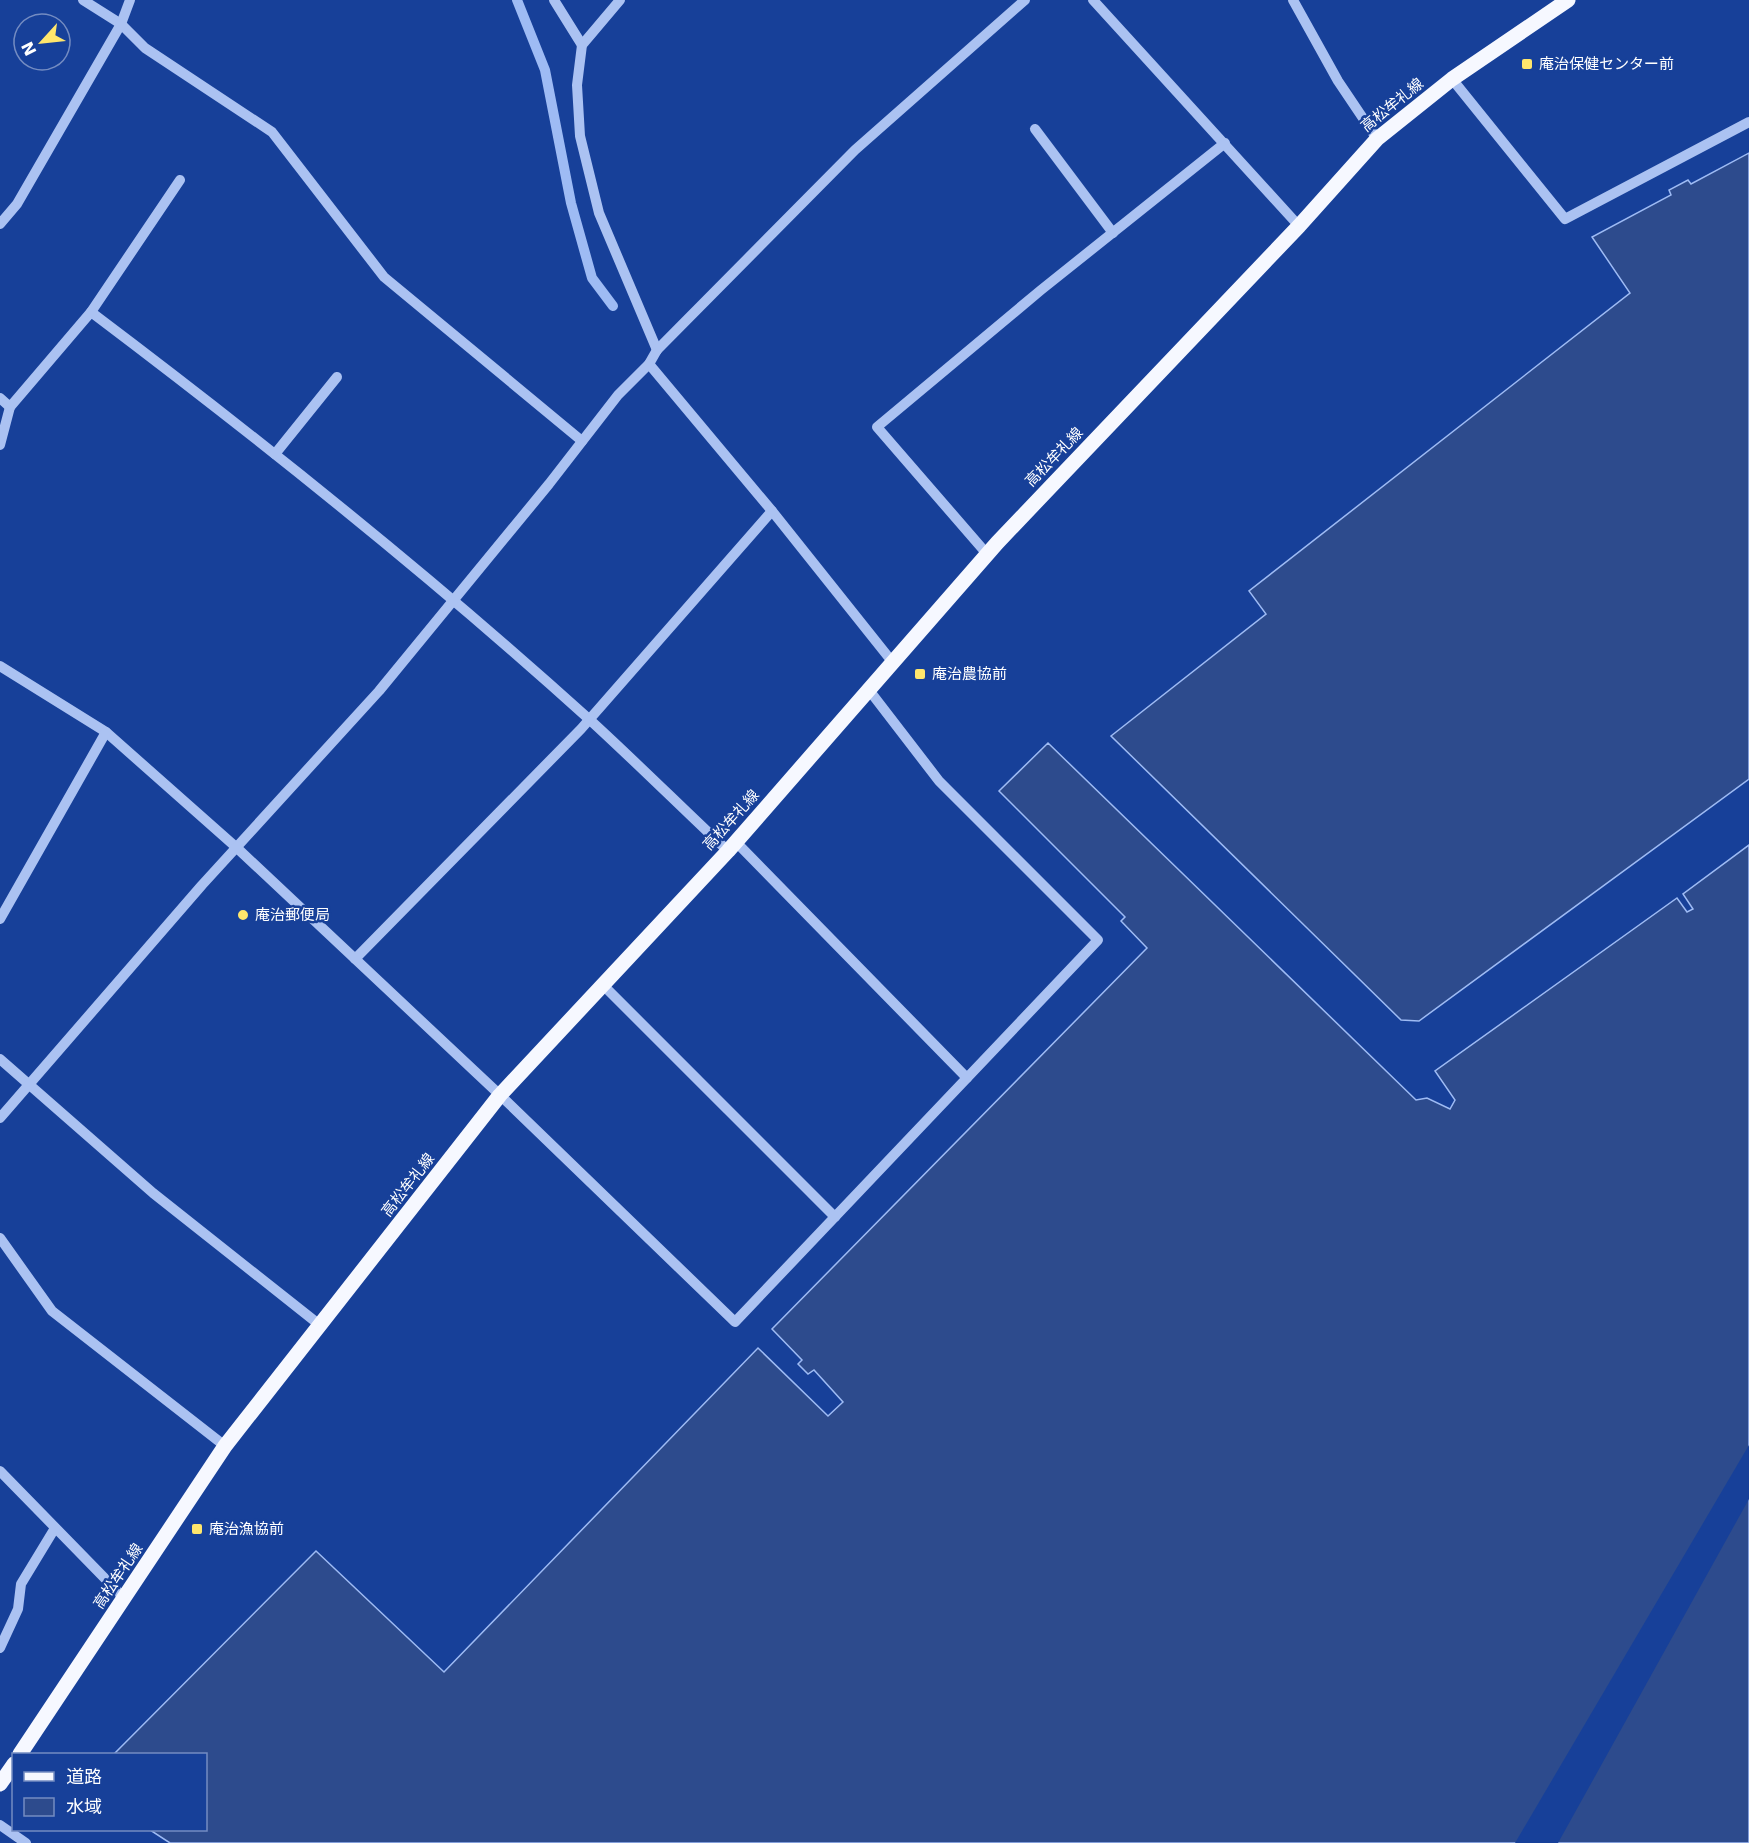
<svg xmlns="http://www.w3.org/2000/svg" width="1749" height="1843" font-family="'DejaVu Sans','Noto Sans JP',sans-serif">
	<style>
		.water { fill: #2d4b8d; stroke: #9ebbf4; stroke-width: 1.5 }
		.pier { fill: #174099 }
		.lines { fill: none; stroke-linecap: round; stroke-linejoin: round }
		.stream { stroke: #9ebbf4; stroke-width: 10 }
		.minor { stroke: #abc2f2; stroke-width: 10 }
		.major { stroke: #f6f8ff; stroke-width: 15 }
		.poi-dot { fill: #ffe66c; stroke: #174099; stroke-width: 2 }
		.labels { text-anchor: middle; stroke-width: 5; stroke-linejoin: round; paint-order: stroke }
		.poi-label { font-size: 15px; fill: #fff; stroke: #174099; text-anchor: start }
		.street-label { font-size: 15px; fill: #fff; stroke: #174099 }
	</style>
	<rect width="100%" height="100%" fill="#174099"/>
	<g class="water">
		<polygon points="1749,153 1749,779 1419,1021 1401,1020 1111,736 1266,614 1249,591 1630,293 1592,237 1671,195 1669,190 1688,180 1691,184"/>
		<polygon points="1048,743 1416,1100 1427,1098 1450,1109 1455,1100 1435,1071 1677,898 1687,912 1693,909 1683,894 1749,845 1749,1843 170,1843 150,1830 206,1830 206,1754 114,1754 316,1551 444,1672 758,1348 828,1416 843,1402 814,1370 808,1374 798,1364 802,1360 772,1329 1147,948 1121,921 1125,917 999,791"/>
	</g>
	<polygon class="pier" points="1749,1445 1749,1499 1558,1843 1515,1843"/>
	<g class="lines">
		<polyline class="stream" points="517,0 545,70 571,203 592,278 613,306"/>
		<g class="minor">
			<polyline points="83,0 121,24 145,48 272,132 384,277 582,441"/>
			<polyline points="554,0 582,45"/>
			<polyline points="620,0 582,45 577,85 580,136 599,213 657,350"/>
			<polyline points="1093,0 1299,226"/>
			<polyline points="1293,0 1338,81 1377,139"/>
			<polyline points="1452,79 1565,219 1749,122"/>
			<polyline points="1035,129 1113,233"/>
			<polyline points="0,224 17,204 121,24 130,0"/>
			<polyline points="91,312 180,180"/>
			<polyline points="649,364 772,511 894,664"/>
			<path d="M0,398L10,407L91,312C262,441 431,576 590,720C637,763 682,808 728,851"/>
			<polyline points="0,445 10,407"/>
			<polyline points="275,454 337,377"/>
			<polyline points="987,554 877,427 1041,290 1225,143"/>
			<polyline points="0,666 106,732 237,848 500,1095 735,1322 1098,940 939,781 869,690"/>
			<polyline points="736,842 967,1078"/>
			<polyline points="0,919 106,732"/>
			<polyline points="355,959 581,729 772,511"/>
			<polyline points="603,985 835,1217"/>
			<polyline points="0,1059 153,1193 321,1326"/>
			<polyline points="0,1118 202,885 379,691 549,484 618,395 649,364 657,350 855,150 1025,0"/>
			<polyline points="0,1238 52,1311 225,1446"/>
			<polyline points="0,1471 124,1598"/>
			<polyline points="0,1648 18,1609 21,1584 55,1528"/>
			<polyline points="0,1825 26,1843"/>
		</g>
		<g class="major">
			<polyline points="20,1754 225,1446 500,1095 728,851 997,543 1299,226 1377,139 1452,79 1568,0"/>
			<polyline points="0,1784 14,1764"/>
		</g>
	</g>
	<g class="poi-dot">
		<rect x="1521" y="58" width="12" height="12" rx="3"/>
		<rect x="914" y="668" width="12" height="12" rx="3"/>
		<circle cx="243" cy="915" r="6"/>
		<rect x="191" y="1523" width="12" height="12" rx="3"/>
	</g>
	<g class="labels">
		<g class="poi-label">
			<text x="1539" y="69">庵治保健センター前</text>
			<text x="932" y="679">庵治農協前</text>
			<text x="255" y="920">庵治郵便局</text>
			<text x="209" y="1534">庵治漁協前</text>
		</g>
		<g class="street-label">
			<text transform="translate(1392 105) rotate(-39)" y="5">高松牟礼線</text>
			<text transform="translate(1054 457) rotate(-46)" y="5">高松牟礼線</text>
			<text transform="translate(731 820) rotate(-48)" y="5">高松牟礼線</text>
			<text transform="translate(408 1185) rotate(-52)" y="5">高松牟礼線</text>
			<text transform="translate(118 1576) rotate(-56)" y="5">高松牟礼線</text>
		</g>
	</g>
	<rect x="12" y="1753" width="195" height="78" fill="#174099" stroke="#748cc2" stroke-width="1.5"/>
	<rect x="24" y="1772" width="30" height="9" fill="#f6f8ff" stroke="#748cc2" stroke-width="1.5"/>
	<text x="66" y="1783" font-size="18" fill="#ffffff">道路</text>
	<rect x="24" y="1798" width="30" height="18" fill="#2d4b8d" stroke="#748cc2" stroke-width="1.5"/>
	<text x="66" y="1813" font-size="18" fill="#ffffff">水域</text>
	<g transform="translate(42 42) rotate(243)"><circle r="28" fill="#174099" stroke="#748cc2" stroke-width="1.5"/>
	<path d="M0-4.5L10 22L0 15L-10 22Z" fill="#ffe66c"/>
	<text y="-9" font-size="16" font-weight="bold" text-anchor="middle" fill="#ffffff">N</text>
	</g>
</svg>
